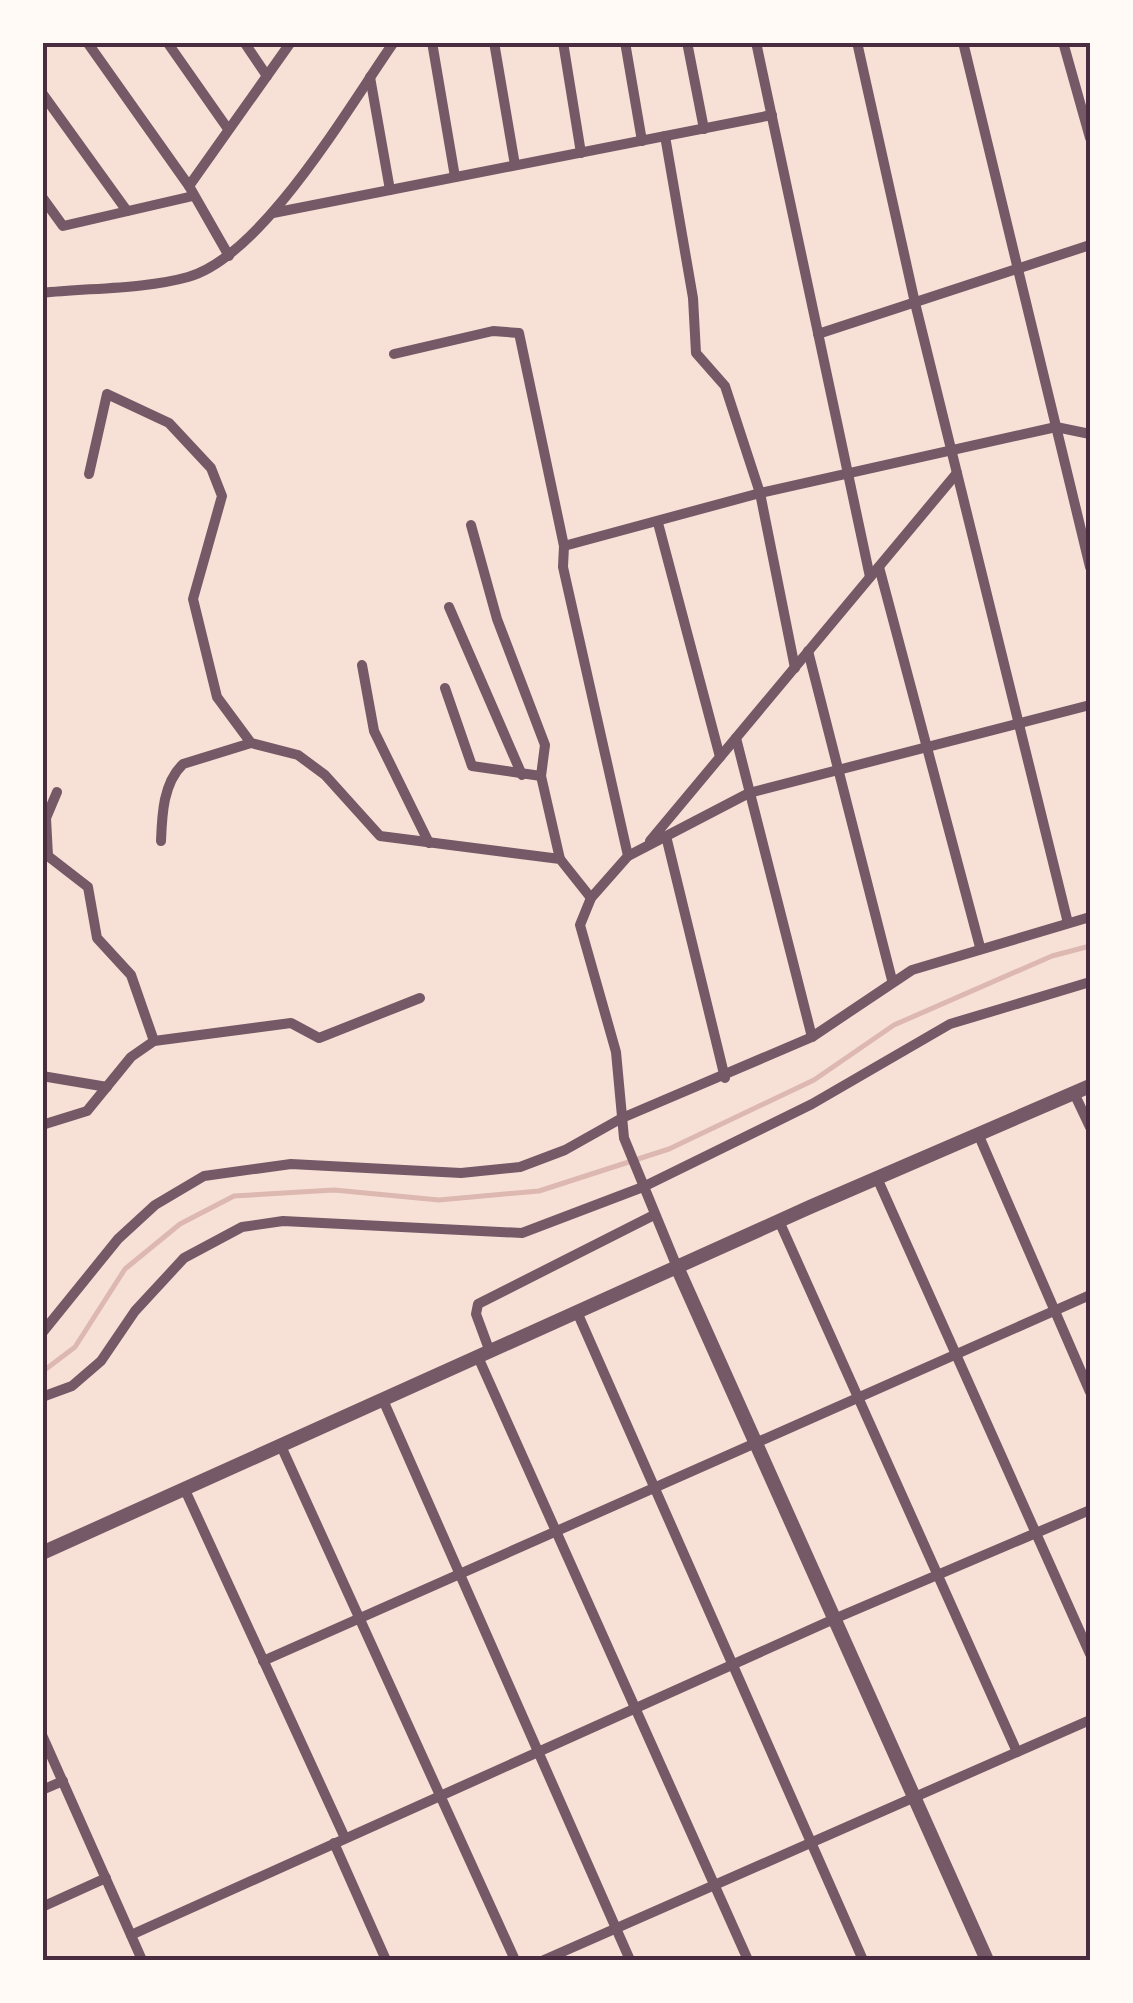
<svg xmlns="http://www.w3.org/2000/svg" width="1133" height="2003" font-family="'Work Sans',sans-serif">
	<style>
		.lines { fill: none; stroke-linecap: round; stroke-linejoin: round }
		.stream { stroke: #dcb8b0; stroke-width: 5 }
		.minor { stroke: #755966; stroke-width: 10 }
		.tertiary { stroke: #755966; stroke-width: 14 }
		.neatline { fill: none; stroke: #4a2c40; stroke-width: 4 }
	</style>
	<rect width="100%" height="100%" fill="#f7e1d7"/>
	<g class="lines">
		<polyline class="stream" points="42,1372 75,1347 125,1269 180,1224 234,1196 334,1190 439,1200 539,1191 669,1149 814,1080 894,1025 1052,956 1090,946"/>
		<g class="minor">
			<polyline points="87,42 189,186"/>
			<polyline points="167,42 228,129"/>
			<polyline points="244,42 267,76"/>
			<polyline points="432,42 455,177"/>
			<polyline points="494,42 515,165"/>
			<polyline points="563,42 581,153"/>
			<polyline points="625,42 642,141"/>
			<polyline points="687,42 704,129"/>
			<polyline points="756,42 870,577"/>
			<polyline points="857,42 915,303 1068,923"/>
			<polyline points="963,42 1090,567"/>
			<polyline points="1063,42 1090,138"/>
			<polyline points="370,77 390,190"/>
			<polyline points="42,93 127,211"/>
			<polyline points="665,136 693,298 696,353 725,386 760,493 795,668"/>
			<polyline points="42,197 63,226 193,196"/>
			<polyline points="273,213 772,115"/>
			<polyline points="229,256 189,186 291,42"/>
			<path d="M42,293C87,288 146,289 188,277C263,256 349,106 394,42"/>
			<polyline points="818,334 1090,245"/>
			<polyline points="394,354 493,331 519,333 564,546 563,567 628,856"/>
			<polyline points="89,474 107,394 169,423 211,468 222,496 193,599 217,697 251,743 298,755 325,775 380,836 560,859 591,898"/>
			<polyline points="658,523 720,757"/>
			<polyline points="471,525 497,619 545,745 541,776 560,859"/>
			<polyline points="564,546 760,493 1056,427 1090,434"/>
			<polyline points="879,567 980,947"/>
			<polyline points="449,607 522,775"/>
			<polyline points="808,651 892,980"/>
			<polyline points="362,665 374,731 429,843"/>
			<polyline points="445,688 472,766 541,776"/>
			<polyline points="736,738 812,1037"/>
			<polyline points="57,792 46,818 48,856 88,887 97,938 131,975 154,1041"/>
			<polyline points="666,836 725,1078"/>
			<path d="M161,841C162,815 163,783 183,764L251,743"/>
			<polyline points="650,841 957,473"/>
			<polyline points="42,1076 107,1087"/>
			<polyline points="1074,1093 1090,1127"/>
			<polyline points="42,1125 87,1111 131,1057 154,1041 291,1023 319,1038 420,998"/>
			<polyline points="979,1136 1090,1392"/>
			<polyline points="877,1178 1090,1654"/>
			<polyline points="779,1221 1017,1752"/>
			<polyline points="677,1267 624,1138 616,1052 580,925 591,898 628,856 749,793 1090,705"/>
			<polyline points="577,1312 863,1960"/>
			<polyline points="42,1333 118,1239 155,1205 204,1176 291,1164 461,1173 520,1167 565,1150 622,1118 812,1037 912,970 1090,917"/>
			<polyline points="490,1352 476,1314 478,1304 654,1215"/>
			<polyline points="478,1357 748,1960"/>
			<polyline points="42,1397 72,1386 101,1361 135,1311 184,1258 242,1227 283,1221 522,1233 643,1187 812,1104 950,1024 1090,982"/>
			<polyline points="383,1400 630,1960"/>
			<polyline points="281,1446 515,1960"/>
			<polyline points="185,1490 345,1838"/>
			<polyline points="263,1661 1090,1295"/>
			<polyline points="42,1735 142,1960"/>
			<polyline points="42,1790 63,1781"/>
			<polyline points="334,1843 386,1960"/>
			<polyline points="42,1907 106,1878"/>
			<polyline points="131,1935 834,1619 1090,1510"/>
			<polyline points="544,1960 1090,1720"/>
		</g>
		<g class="tertiary">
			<polyline points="677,1267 987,1960"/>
			<polyline points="42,1553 810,1207 1090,1086"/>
		</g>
	</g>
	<rect width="1133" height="2003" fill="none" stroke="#fffaf5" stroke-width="90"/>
	<rect x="45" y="45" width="1043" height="1913" class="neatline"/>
</svg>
